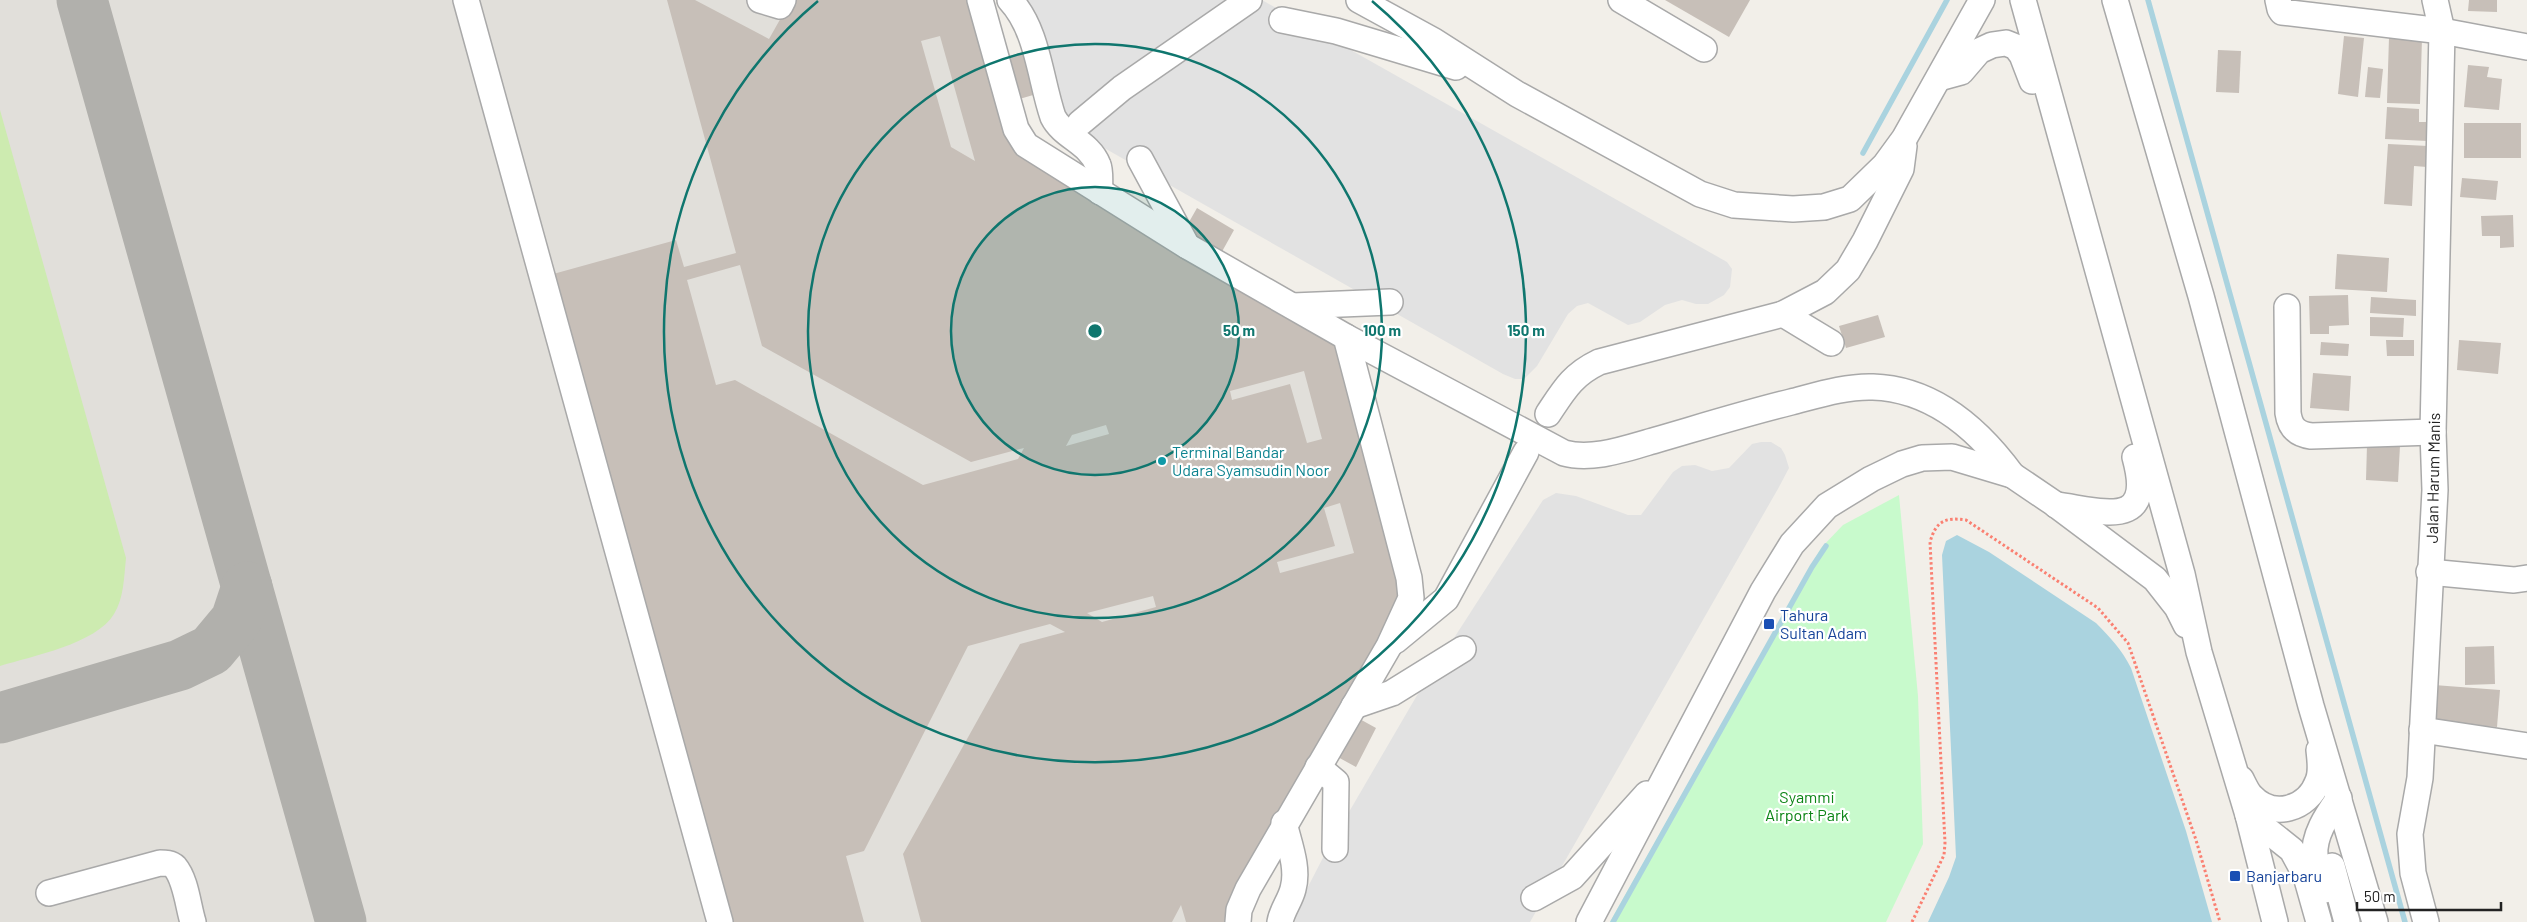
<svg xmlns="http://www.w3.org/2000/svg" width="2527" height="922" font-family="Barlow,sans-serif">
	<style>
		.airport { fill: #e1dfda }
		.grass { fill: #cdebb0 }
		.park { fill: #c8facc }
		.parking { fill: #e2e2e2 }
		.water { fill: #aad3df }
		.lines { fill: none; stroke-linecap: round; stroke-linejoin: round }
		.stream { stroke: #aad3df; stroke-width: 5.5 }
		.taxiway { stroke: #b1b0ac; stroke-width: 51 }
		.building { fill: #c7bfb8; fill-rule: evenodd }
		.minor-casing { stroke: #a9a9a9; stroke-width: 28 }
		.path { stroke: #fa8072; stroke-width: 3; stroke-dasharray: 2.5 2.5; stroke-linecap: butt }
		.minor { stroke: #fff; stroke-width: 25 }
		.ring { fill: none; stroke: #0f766e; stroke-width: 2.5 }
		.culture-dot { fill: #0f9aa8; stroke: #fff; stroke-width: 2 }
		.transit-dot { fill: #1a4fb4; stroke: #fff; stroke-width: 2 }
		.labels { text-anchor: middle; stroke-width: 4.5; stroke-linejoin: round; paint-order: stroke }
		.culture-label { font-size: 16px; fill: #0d838f; stroke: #fff; text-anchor: start }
		.street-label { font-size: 16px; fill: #222; stroke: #fff }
		.transit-label { font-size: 16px; fill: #164399; stroke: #fff; text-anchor: start }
		.park-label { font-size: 16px; fill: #0c8416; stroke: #fff }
		.centre { fill: #0f766e; stroke: #fff; stroke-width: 2.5 }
		.ring-label { font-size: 15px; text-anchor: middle; font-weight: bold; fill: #0f766e; stroke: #fff; stroke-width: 4.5; stroke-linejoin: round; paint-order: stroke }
	</style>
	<rect width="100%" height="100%" fill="#f2efe9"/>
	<polygon class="airport" points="0,0 977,0 1017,144 1339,324 1413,595 1237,922 0,922"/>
	<path class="grass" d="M0,110L126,558C124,577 124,598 114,614C96,644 32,656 0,666Z"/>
	<polygon class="park" points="1899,495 1918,696 1923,844 1886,922 1610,922 1821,548 1843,525"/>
	<g class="parking">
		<polygon points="1027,0 1262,0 1727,262 1732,269 1730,287 1724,295 1708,304 1696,304 1682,300 1665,305 1640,322 1628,325 1588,303 1577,306 1568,314 1537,366 1524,379 1515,379 1503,374 1076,132 1054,97"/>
		<polygon points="1761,442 1771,442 1781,448 1785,455 1789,468 1779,487 1530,922 1295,922 1296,910 1328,848 1416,697 1543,500 1556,493 1576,496 1628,515 1641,515 1673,472 1682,466 1695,465 1712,471 1729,468 1752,444"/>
	</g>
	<path class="water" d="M1957,535L1989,552L2096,623C2110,637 2122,650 2131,668L2186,831L2212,922H1928L1949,877L1956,857L1942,555L1946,541Z"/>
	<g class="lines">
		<g class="stream">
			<polyline points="2148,0 2405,922"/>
			<polyline points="1863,153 1947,0"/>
			<polyline points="1613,922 1812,567 1826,546"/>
		</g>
		<g class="taxiway">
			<polyline points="82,0 341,922"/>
			<polyline points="0,718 180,665 211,650 236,620 247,587"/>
		</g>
	</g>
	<g class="building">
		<path d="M667,0H695L769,39L791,0H977L993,60L1029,51L1040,93L1006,103L1017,144L1181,236L1197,208L1234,230L1219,257L1339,324L1413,595L1347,712L1376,728L1356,767L1325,750L1237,922H1186L1181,905L1172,922H921L903,854L1020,644L1065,632L1050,624L968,646L864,851L846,856L864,922H724L546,276L676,240L684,267L736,253ZM940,36L975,161L951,147L921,41ZM740,265L762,346L971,462L1024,448L1018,459L923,485L735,380L716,385L687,280ZM1304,371L1322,439L1307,443L1290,384L1232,400L1230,391ZM1106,425L1109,434L1066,446L1072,435ZM1340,503L1354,553L1280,573L1277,562L1335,546L1324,508ZM1153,596L1156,607L1102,622L1087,613Z"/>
		<polygon points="1665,0 1750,0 1729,37"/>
		<polygon points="2469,0 2497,0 2497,12 2468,11"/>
		<polygon points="2344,36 2364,38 2358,97 2338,94"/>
		<polygon points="2389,37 2422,38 2420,104 2387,103"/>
		<polygon points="2218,50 2241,51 2239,93 2216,92"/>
		<polygon points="2468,65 2489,67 2487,77 2502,79 2499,110 2464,107"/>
		<polygon points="2368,67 2383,69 2380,98 2365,97"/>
		<polygon points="2387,107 2419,109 2419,122 2429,122 2428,141 2385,139"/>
		<rect x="2464" y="123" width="57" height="35"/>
		<polygon points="2388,144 2428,146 2427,167 2414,166 2412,206 2384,204"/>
		<polygon points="2462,178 2498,181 2496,200 2460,197"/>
		<polygon points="2513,215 2514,247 2500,248 2500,236 2482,236 2481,216"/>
		<polygon points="2337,254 2389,258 2387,292 2335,289"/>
		<polygon points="2348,295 2349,325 2329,326 2329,334 2310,334 2309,296"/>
		<polygon points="2371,297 2416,300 2416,316 2370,313"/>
		<polygon points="1878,315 1885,337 1846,348 1839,326"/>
		<polygon points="2370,317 2404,318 2403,337 2370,336"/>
		<polygon points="2386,340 2414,340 2414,356 2387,356"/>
		<polygon points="2459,340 2501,343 2498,374 2457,370"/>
		<polygon points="2321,342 2349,344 2348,356 2320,355"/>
		<polygon points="2313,373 2351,376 2349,411 2310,408"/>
		<polygon points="2367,445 2400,446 2398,482 2366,480"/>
		<polygon points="2494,646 2495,684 2465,685 2465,647"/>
		<polygon points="2434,685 2500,690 2497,727 2431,723"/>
	</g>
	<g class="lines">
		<g class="minor-casing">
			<g id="minor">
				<polyline points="466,0 720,922"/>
				<polyline points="760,0 780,6 783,0"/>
				<polyline points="980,0 1016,129 1026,145 1187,246 1346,337 1409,578 1411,598 1389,646 1248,889 1239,910 1238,922"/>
				<path d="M1010,0C1038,30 1040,79 1053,117C1063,137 1089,142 1098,165C1101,172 1099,184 1100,192"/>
				<polyline points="1359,0 1434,41 1517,94 1700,194 1734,205 1793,209 1824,207 1850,199 1885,165 1904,139 1982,0"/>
				<polyline points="1621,0 1704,49"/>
				<polyline points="2023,0 2182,574 2199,652 2248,815 2275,922"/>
				<polyline points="2115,0 2201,296 2311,706 2375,922"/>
				<polyline points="2278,0 2280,9 2282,12 2442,31 2527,47"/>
				<polyline points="1282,20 1336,31 1456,67"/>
				<polyline points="1939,78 1961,72 1979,51 1992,45 2006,43 2016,47 2022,55 2032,81"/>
				<polyline points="1080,123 1122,88 1249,0"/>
				<polyline points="1140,159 1187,246"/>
				<polyline points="1293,306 1390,302"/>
				<path d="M2287,307L2288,413C2290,427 2296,434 2311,436L2433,432"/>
				<polyline points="1783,314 1831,343"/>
				<path d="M1346,337L1564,453C1593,461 1627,448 1656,440C1701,427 1746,413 1791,402C1818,395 1846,386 1873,387C1933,389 1979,430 2012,475"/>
				<path d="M1548,414C1564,390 1572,375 1599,362L1783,314L1825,292L1848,270L1865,241L1901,169L1904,146"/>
				<path d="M2056,505C2103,511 2155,531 2135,457"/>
				<polyline points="2429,572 2514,580 2527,578"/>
				<polyline points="1395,641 1446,599 1526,452"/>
				<polyline points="1354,706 1392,693 1463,649"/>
				<polyline points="2422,730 2527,746"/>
				<polyline points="1318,767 1336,782 1335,849"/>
				<path d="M2241,779C2244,785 2247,792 2251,796C2273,820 2308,809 2318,781C2322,772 2320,760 2319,750"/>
				<polyline points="2248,815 2292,850 2306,876 2319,922"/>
				<polyline points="2332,866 2347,922"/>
				<path d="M2325,890C2322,879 2316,867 2315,856C2313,835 2328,814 2339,798"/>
				<path d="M49,893L160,863C165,863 171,863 175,867C186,880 188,906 193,922"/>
				<polyline points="1534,898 1572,877 1647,794"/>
				<path d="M1280,922C1282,910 1290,901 1293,889C1299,868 1289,844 1284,823"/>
				<polyline points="1589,922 1763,591 1792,544 1827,506 1871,479 1902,464 1922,458 1952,457 2012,475 2055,504 2155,579 2177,607 2186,625"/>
				<polyline points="2426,922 2413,873 2410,834 2420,778 2435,490 2433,432 2442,31 2435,0"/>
			</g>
		</g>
		<path class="path" d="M1912,922L1944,855L1945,843L1930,542C1936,521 1945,517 1966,520L2098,608L2128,643L2196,840L2220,922"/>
		<use href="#minor" class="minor"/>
	</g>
	<circle cx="1095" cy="331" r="144" fill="#0f766e" fill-opacity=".12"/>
	<g class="ring">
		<circle cx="1095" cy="331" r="144"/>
		<circle cx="1095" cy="331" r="287"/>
		<path d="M1372 1A431 431 0 1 1 818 1"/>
	</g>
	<circle class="culture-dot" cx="1162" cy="461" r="5"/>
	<g class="transit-dot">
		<rect x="1763" y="618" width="12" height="12" rx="2.5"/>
		<rect x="2229" y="870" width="12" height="12" rx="2.5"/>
	</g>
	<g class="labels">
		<g class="culture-label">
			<text x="1172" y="458">Terminal Bandar<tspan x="1172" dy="18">Udara Syamsudin Noor</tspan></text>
		</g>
		<g class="street-label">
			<text transform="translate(2433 478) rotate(-89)" y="6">Jalan Harum Manis</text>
		</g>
		<g class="transit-label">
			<text x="1780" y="621">Tahura<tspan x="1780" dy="18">Sultan Adam</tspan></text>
			<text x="2246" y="882">Banjarbaru</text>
		</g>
		<g class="park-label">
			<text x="1807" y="803">Syammi<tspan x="1807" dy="18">Airport Park</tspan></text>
		</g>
	</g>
	<circle cx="1095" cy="331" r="8" class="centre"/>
	<g class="ring-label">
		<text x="1239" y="336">50 m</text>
		<text x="1382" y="336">100 m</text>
		<text x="1526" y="336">150 m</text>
	</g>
	<path d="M2357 902v8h144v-8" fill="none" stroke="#222222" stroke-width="2.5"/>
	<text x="2364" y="902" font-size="15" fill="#222222" stroke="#ffffff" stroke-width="4" paint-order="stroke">50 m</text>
</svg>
